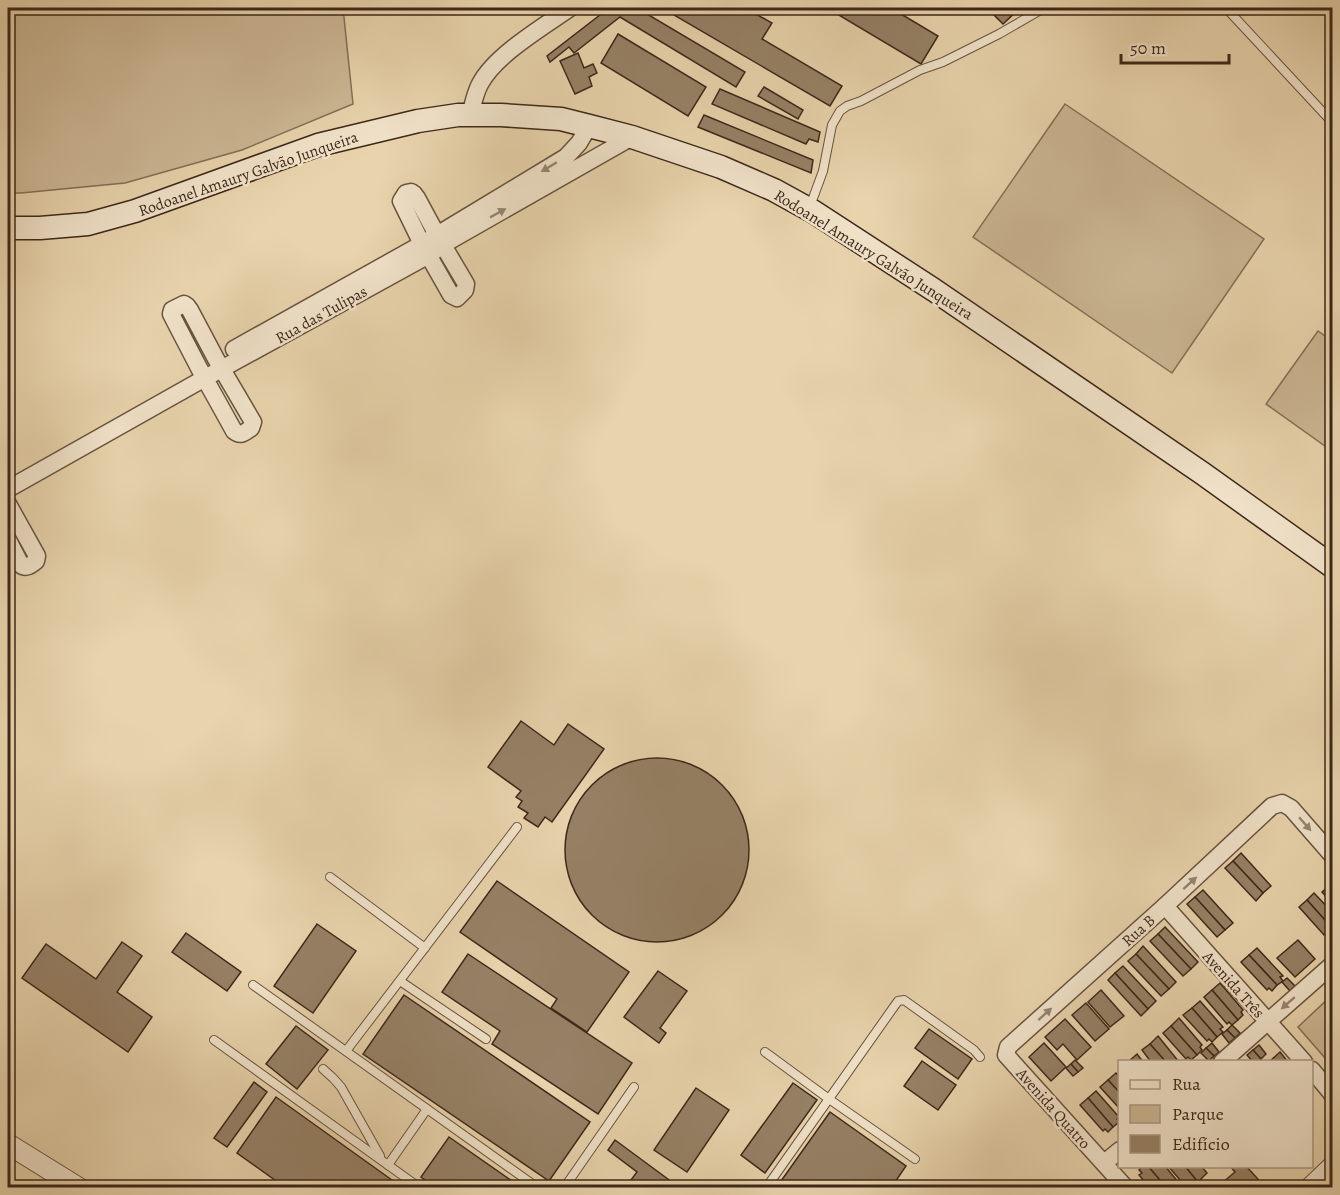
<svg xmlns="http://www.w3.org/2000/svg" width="1340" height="1195" font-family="Alegreya,serif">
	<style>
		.green { fill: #cbb693; stroke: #846f56; stroke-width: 1.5 }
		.building { fill: #968166; stroke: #3d281a; stroke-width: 1.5 }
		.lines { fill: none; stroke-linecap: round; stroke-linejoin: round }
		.service-casing { stroke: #68533e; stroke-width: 10 }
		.minor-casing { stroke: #68533e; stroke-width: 19 }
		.tertiary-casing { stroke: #68533e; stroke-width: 22 }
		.secondary-casing { stroke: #3d281a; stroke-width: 25 }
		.service { stroke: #f0e2c9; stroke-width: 8 }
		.minor { stroke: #f0e2c9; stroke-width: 16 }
		.tertiary { stroke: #f0e2c9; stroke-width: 20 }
		.secondary { stroke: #f0e2c9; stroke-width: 22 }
		.oneway { fill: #968572 }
		.labels { text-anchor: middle; stroke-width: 5; stroke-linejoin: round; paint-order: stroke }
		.street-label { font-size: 16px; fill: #3d281a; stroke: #f0e2c9 }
	</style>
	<rect width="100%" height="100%" fill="#e8d3ac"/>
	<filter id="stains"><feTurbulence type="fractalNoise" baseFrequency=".00333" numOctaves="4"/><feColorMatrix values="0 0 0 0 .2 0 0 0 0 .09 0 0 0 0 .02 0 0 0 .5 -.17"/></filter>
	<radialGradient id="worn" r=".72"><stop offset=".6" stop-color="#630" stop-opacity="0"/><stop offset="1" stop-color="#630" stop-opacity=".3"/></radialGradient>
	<g class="green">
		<polygon points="8,8 343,8 353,104 242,150 125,183 21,193 8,193"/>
		<polygon points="1065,104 1264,239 1172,373 973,237"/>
		<polygon points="1318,331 1332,341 1332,451 1266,404"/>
		<polygon points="1332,995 1332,1066 1298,1027"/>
	</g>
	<g class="building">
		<polygon points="609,8 637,8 745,72 736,87 620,17 574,53 569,47 550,62 547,56"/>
		<polygon points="662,8 745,8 772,23 762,39 842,86 830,106"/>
		<polygon points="827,8 891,8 938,36 921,64"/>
		<polygon points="987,8 1020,8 1003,24"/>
		<polygon points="618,34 706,87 688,116 601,63"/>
		<polygon points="578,53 584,68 593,64 597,73 589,77 592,86 575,94 560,61"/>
		<polygon points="764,87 803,110 798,119 758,96"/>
		<polygon points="720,89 820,132 818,142 809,139 806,144 712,104"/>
		<polygon points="704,115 813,160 811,173 698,127"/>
		<polygon points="521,721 554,745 568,724 604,749 552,822 545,817 538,827 524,818 528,813 518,807 522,801 516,797 521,791 488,767"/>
		<circle cx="657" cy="850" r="92"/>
		<polygon points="1241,853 1271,886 1263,893 1233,861"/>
		<polygon points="1233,861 1263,893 1256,901 1225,868"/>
		<polygon points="497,881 629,972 587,1032 551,1008 557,999 460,932"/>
		<polygon points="1330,885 1332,888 1332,903 1322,892"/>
		<polygon points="1203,890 1233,923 1225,930 1195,897"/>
		<polygon points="1314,893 1332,912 1332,928 1307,900"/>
		<polygon points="1195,897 1225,930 1217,937 1187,904"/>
		<polygon points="1307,900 1332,928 1332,933 1329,936 1326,933 1324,935 1299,907"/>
		<polygon points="317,924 356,951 313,1013 274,986"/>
		<polygon points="1165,927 1198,962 1191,969 1158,934"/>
		<polygon points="186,933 241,972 227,991 172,952"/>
		<polygon points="1158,934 1191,969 1183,976 1150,941"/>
		<polygon points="1298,940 1315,959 1295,977 1277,958"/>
		<polygon points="122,942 142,956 117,992 152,1017 128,1052 22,978 46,944 96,979"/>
		<polygon points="1143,946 1176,982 1169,989 1136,954"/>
		<polygon points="1257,948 1283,976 1280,977 1283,981 1277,985 1249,955"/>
		<polygon points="468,954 632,1063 598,1114 492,1044 500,1031 442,992"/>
		<polygon points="1136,954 1169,989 1161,996 1128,961"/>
		<polygon points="1249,955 1277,985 1272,991 1269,988 1267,990 1241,962"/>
		<polygon points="1123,966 1156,1001 1148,1009 1115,973"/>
		<polygon points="658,971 687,991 660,1028 666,1033 659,1043 624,1017"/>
		<polygon points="1115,973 1148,1009 1141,1016 1108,980"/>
		<polygon points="1287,978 1295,986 1290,991 1282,982"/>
		<polygon points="1220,983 1243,1010 1241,1012 1243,1015 1238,1020 1212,990"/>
		<polygon points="1101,990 1124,1016 1110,1027 1088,1002"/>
		<polygon points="1212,990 1238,1020 1232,1025 1229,1022 1227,1024 1204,997"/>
		<polygon points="404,995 590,1122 549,1181 363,1054"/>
		<polygon points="1200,1001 1223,1027 1220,1029 1223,1032 1217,1037 1192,1008"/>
		<polygon points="1086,1003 1109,1029 1095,1041 1072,1015"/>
		<polygon points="1192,1008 1217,1037 1212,1042 1209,1039 1207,1041 1183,1015"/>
		<polygon points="1179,1018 1202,1045 1200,1047 1202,1050 1197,1055 1171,1026"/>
		<polygon points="1065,1019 1091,1047 1077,1060 1063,1044 1057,1050 1045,1037"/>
		<polygon points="1232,1025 1240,1033 1235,1038 1227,1030"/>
		<polygon points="296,1026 328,1050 297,1089 266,1064"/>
		<polygon points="1171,1026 1197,1055 1191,1060 1188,1057 1186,1059 1163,1033"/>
		<polygon points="929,1029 972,1059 958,1079 915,1048"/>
		<polygon points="1227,1030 1235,1038 1229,1043 1222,1034"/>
		<polygon points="1158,1036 1179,1062 1166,1062 1150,1044"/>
		<polygon points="1044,1043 1066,1067 1051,1081 1029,1057"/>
		<polygon points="1212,1043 1219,1052 1214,1056 1206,1048"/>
		<polygon points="1150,1044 1166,1062 1151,1062 1142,1050"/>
		<polygon points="1259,1045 1266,1054 1261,1059 1253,1050"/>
		<polygon points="1206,1048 1214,1056 1209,1061 1201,1053"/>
		<polygon points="1253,1050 1261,1059 1258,1062 1253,1062 1247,1055"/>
		<polygon points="1280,1052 1288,1062 1269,1062"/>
		<polygon points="1137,1054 1143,1062 1129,1062 1129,1061"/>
		<polygon points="1075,1060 1083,1068 1078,1072 1071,1064"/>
		<polygon points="922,1061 956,1085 938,1110 904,1086"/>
		<polygon points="1071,1064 1078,1072 1073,1076 1066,1068"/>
		<polygon points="1116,1073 1120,1077 1120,1093 1108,1080"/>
		<polygon points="1108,1080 1120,1093 1120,1109 1100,1087"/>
		<polygon points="254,1082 267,1092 227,1147 214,1138"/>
		<polygon points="793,1083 817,1100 765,1173 741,1155"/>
		<polygon points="696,1088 729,1110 687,1172 654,1150"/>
		<polygon points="1096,1091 1119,1117 1117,1119 1119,1122 1113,1127 1088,1098"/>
		<polygon points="276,1097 403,1188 286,1188 237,1153"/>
		<polygon points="1088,1098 1113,1127 1108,1132 1105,1129 1103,1131 1080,1105"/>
		<polygon points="830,1112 906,1166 891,1188 776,1188"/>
		<polygon points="449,1137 522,1188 436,1188 421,1177"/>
		<polygon points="615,1140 680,1188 625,1188 637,1172 608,1150"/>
		<polygon points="1143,1166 1148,1166 1167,1188 1150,1188 1139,1175 1142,1173 1139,1170"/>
		<polygon points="1148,1166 1165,1166 1183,1188 1167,1188"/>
		<polygon points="1168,1166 1185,1166 1198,1182 1191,1188 1187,1188"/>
		<polygon points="1185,1166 1201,1166 1207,1173 1198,1182"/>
		<polygon points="1230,1166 1246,1166 1266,1188 1226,1188 1222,1183 1235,1172"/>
	</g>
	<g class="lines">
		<g class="service-casing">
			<g id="service">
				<polyline points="1226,8 1332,122"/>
				<polyline points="809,209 823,171 832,125 840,111 847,106 861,101 920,70 943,62 999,34 1044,8"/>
				<polyline points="330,877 425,948"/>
				<polyline points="400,981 486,1039"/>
				<polyline points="253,985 538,1188"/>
				<polyline points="214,1040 420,1188"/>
				<polyline points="346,1051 517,827"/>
				<polyline points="765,1052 829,1099 915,1159"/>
				<polyline points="323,1069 333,1078 341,1087 380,1156"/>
				<polyline points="388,1165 427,1109"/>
				<polyline points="564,1188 634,1087"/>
				<polyline points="766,1188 898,1001 904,1000 974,1050 980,1057"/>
			</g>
		</g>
		<g class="minor-casing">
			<g id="minor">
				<path d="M470,115C473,105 475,93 480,84C495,55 543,27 570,8"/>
				<polygon points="411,192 414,194 417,198 437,235 466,284 465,290 457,298 451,295 422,244 401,201 406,193"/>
				<path d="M184,304L187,306L190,310L216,359L253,422L251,428C245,432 241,437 234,431L199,368L171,314L172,310Z"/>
				<polyline points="234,349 422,244 566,157 579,143 589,126"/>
				<polyline points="8,489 205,378 429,255 444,244 632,137"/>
				<path d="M8,504L37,556L36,561C31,565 26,569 21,565L8,540"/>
				<polyline points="1165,906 1304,1062"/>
				<polyline points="1222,1062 1332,965"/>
				<polyline points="1312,1070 1332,1094"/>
				<polyline points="1104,1163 1120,1150"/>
				<polyline points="1126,1188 1006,1055 1008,1047 1165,906 1272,806 1282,803 1291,808 1332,855"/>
			</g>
		</g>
		<g class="tertiary-casing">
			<g id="tertiary">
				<polyline points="8,1144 79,1188"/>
				<polyline points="1310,1188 1332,1167"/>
			</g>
		</g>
		<g class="secondary-casing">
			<polyline id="secondary" points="8,228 40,228 88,224 135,211 318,145 418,121 458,115 501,115 561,119 589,126 632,137 721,167 774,190 814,212 934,290 1202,473 1332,566"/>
		</g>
		<use href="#service" class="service"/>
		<use href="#minor" class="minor"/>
		<use href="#tertiary" class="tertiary"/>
		<use href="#secondary" class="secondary"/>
	</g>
	<defs><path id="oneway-solid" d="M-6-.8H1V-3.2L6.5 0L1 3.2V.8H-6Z" transform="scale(1.5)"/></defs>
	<g class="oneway">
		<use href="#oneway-solid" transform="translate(549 167) rotate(149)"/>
		<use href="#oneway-solid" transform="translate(498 213) rotate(-29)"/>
		<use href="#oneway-solid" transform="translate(1305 824) rotate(49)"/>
		<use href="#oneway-solid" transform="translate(1190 883) rotate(-42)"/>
		<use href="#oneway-solid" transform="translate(1288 1003) rotate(139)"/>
		<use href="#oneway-solid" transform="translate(1045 1014) rotate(-42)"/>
	</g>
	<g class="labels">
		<g class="street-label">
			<text transform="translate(248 173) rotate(-19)" y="6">Rodoanel Amaury Galvão Junqueira</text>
			<text transform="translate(874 254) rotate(32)" y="6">Rodoanel Amaury Galvão Junqueira</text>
			<text transform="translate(321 314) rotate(-29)" y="6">Rua das Tulipas</text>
			<text transform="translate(1138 930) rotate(-42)" y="6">Rua B</text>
			<text transform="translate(1234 984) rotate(48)" y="6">Avenida Três</text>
			<text transform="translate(1054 1108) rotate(48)" y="6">Avenida Quatro</text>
		</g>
	</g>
	<rect width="1340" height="1195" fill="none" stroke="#e8d3ac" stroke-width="30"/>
	<rect x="9" y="9" width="1322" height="1177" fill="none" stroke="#3d281a" stroke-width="3"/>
	<rect x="15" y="15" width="1310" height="1165" fill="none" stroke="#3d281a" stroke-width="1.5"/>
	<rect x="1118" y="1060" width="195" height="108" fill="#f0e2c9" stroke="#a89883" stroke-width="1.5"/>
	<rect x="1130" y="1080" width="30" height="9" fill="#f0e2c9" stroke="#a89883" stroke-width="1.5"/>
	<text x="1172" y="1090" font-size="18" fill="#3d281a">Rua</text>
	<rect x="1130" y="1105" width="30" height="18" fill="#cbb693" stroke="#a89883" stroke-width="1.5"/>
	<text x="1172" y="1120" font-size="18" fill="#3d281a">Parque</text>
	<rect x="1130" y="1135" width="30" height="18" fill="#968166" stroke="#a89883" stroke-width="1.5"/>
	<text x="1172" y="1150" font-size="18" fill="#3d281a">Edifício</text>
	<path d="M1121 54v9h108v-9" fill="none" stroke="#3d281a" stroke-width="3"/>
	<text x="1130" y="54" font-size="18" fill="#3d281a" stroke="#f0e2c9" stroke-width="4.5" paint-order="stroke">50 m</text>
	<rect width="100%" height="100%" filter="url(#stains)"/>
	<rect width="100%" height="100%" fill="url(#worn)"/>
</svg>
